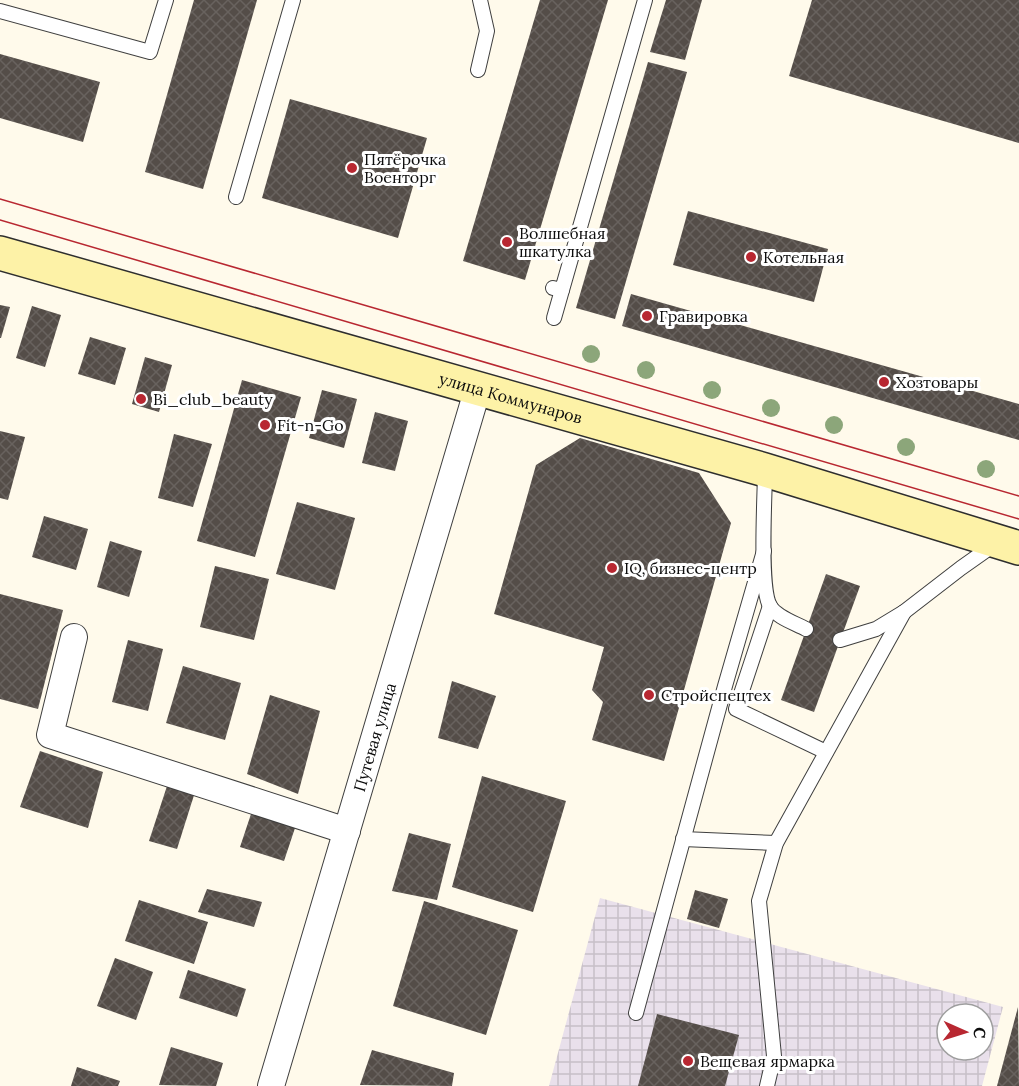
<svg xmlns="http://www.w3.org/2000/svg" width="1019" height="1086" font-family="Lora,serif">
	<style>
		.industrial { fill: url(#industrial-grid); fill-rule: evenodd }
		.building { fill: url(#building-cross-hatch) }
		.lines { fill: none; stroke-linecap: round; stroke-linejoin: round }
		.service-casing { stroke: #3f3f3f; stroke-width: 16 }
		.minor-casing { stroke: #3f3f3f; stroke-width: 28 }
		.secondary-casing { stroke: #2e2e2e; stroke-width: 36 }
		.service { stroke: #fff; stroke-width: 14 }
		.minor { stroke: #fff; stroke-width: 26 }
		.secondary { stroke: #fdf2a7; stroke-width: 33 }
		.tram { stroke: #b82731; stroke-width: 1.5 }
		.tree { fill: #8ca67a }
		.poi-dot { fill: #b82731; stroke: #fff; stroke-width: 2 }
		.labels { text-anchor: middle; stroke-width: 6; stroke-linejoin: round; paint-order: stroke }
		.poi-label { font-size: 16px; fill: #0c0c0c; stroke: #fff; text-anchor: start }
		.street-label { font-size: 16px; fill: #0c0c0c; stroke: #fff }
	</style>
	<defs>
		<pattern id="industrial-grid" width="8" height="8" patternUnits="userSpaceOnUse" patternTransform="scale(1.5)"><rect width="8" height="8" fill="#e9e0eb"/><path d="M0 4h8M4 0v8" fill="none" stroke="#c7bfc8"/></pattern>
		<pattern id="building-cross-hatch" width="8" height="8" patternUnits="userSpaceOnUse" patternTransform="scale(1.5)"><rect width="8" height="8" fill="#544d48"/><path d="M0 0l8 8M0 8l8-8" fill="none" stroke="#68625e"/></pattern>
	</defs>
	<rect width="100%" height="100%" fill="#fffaeb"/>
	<path class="industrial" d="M600,898L1003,1007L982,1086H549ZM947,1014H983V1050H947Z"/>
	<g class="building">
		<polygon points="194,0 257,0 203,189 145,172"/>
		<polygon points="540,0 608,0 525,280 463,261"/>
		<polygon points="666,0 702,0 685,60 650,52"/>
		<polygon points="812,0 1019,0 1019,143 789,76"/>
		<polygon points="0,54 100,82 83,142 0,118"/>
		<polygon points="648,62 687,72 615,319 576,308"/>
		<polygon points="290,99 427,138 398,238 262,198"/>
		<polygon points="688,211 828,249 814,302 673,265"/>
		<polygon points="631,294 1019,404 1019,440 622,326"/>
		<polygon points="0,305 10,307 1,338 0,338"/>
		<polygon points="32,306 61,315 45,367 16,358"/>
		<polygon points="90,337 126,348 115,385 78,374"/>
		<polygon points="145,357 172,365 159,412 132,404"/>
		<polygon points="242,380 301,397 255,557 197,541"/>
		<polygon points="322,390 357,399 344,448 309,438"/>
		<polygon points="375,412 408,421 395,471 362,463"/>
		<polygon points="0,431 25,437 8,500 0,498"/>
		<polygon points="174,434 212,444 193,507 158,498"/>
		<polygon points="580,438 699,473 731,523 664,761 592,740 603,702 592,690 604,647 494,614 536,465"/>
		<polygon points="297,502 355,518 335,590 276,574"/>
		<polygon points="44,516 88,529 76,570 32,557"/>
		<polygon points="110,541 142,551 129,597 97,587"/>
		<polygon points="215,566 269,579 254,640 200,627"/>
		<polygon points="826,574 860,586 814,712 781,700"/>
		<polygon points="0,594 63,610 38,709 0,699"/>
		<polygon points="128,640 163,649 148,711 112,702"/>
		<polygon points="183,666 241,683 225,740 166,723"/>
		<polygon points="452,681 496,696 478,749 438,738"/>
		<polygon points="270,695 320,711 298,794 247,774"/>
		<polygon points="40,751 103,772 88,828 20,807"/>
		<polygon points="482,776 566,801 533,912 452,887"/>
		<polygon points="168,783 195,792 177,849 149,841"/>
		<polygon points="253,808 297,822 284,861 240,847"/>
		<polygon points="409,833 451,844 437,900 392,891"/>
		<polygon points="207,889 262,902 254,927 198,912"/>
		<polygon points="695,890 728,899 719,928 687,919"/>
		<polygon points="139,900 208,922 194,964 125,941"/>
		<polygon points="424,901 518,930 486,1035 393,1006"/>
		<polygon points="115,958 153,972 136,1020 97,1006"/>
		<polygon points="188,970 246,989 237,1017 179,998"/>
		<polygon points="1018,1007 1019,1086 997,1086"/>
		<polygon points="657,1014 739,1035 725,1086 638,1086"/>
		<polygon points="171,1047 223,1063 216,1086 159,1085"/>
		<polygon points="372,1050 454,1073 452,1086 360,1085"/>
		<polygon points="77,1067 120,1081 118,1086 71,1086"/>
	</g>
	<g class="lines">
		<g class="service-casing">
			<g id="service">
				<polyline points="0,11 150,52 166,0"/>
				<polyline points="478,70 487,31 480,0"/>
				<polyline points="236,197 293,0"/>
				<polyline points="553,288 562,290 645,0"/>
				<polyline points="554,318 562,290"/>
				<path d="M765,470C765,496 759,587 770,606C776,617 795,623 806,629"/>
				<polyline points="770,606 736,709 826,752"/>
				<polyline points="840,640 876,629 904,612 961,568 995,544"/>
				<polyline points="683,839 776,843"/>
				<polyline points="636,1013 725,686 764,551"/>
				<polyline points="767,1086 774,1056 759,901 776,843 904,612"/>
			</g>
		</g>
		<g class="minor-casing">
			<g id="minor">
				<polyline points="74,637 50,735 347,831"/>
				<path id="s1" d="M271,1086L478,388"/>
			</g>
		</g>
		<g class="secondary-casing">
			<g id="secondary">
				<path id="s2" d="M0,253L765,470L1019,548"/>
			</g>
		</g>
		<use href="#service" class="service"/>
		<use href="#minor" class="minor"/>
		<use href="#secondary" class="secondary"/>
		<g class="tram">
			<polyline points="0,199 1019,496"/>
			<polyline points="0,220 1019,519"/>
		</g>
	</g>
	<g class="tree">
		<circle cx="591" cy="354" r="9"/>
		<circle cx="646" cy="370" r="9"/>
		<circle cx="712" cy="390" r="9"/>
		<circle cx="771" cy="408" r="9"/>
		<circle cx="834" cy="425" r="9"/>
		<circle cx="906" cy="447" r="9"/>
		<circle cx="986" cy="469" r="9"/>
	</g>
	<g class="poi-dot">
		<circle cx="352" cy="168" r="6"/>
		<circle cx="507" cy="242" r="6"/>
		<circle cx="751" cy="257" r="6"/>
		<circle cx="647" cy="316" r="6"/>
		<circle cx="884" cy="382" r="6"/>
		<circle cx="141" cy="399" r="6"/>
		<circle cx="265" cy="425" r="6"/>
		<circle cx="612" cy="568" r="6"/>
		<circle cx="649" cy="695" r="6"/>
		<circle cx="688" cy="1061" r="6"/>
	</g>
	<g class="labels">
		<g class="poi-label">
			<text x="364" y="165">Пятёрочка<tspan x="364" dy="18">Военторг</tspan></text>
			<text x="519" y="239">Волшебная<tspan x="519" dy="18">шкатулка</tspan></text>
			<text x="763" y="263">Котельная</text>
			<text x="659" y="322">Гравировка</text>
			<text x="896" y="388">Хозтовары</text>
			<text x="153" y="405">Bi_club_beauty</text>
			<text x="277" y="431">Fit-n-Go</text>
			<text x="624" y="574">IQ, бизнес-центр</text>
			<text x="661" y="701">Стройспецтех</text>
			<text x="700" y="1067">Вещевая ярмарка</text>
		</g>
		<g class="street-label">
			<text dy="6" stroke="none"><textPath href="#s2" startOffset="531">улица Коммунаров</textPath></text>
			<text dy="6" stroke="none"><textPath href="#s1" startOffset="364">Путевая улица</textPath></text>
		</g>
	</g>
	<g transform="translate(965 1032) rotate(93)"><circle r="28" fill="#ffffff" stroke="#9e9e9e" stroke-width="1.5"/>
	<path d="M0-4.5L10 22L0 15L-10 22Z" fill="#b82731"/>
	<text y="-9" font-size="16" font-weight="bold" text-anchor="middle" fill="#0c0c0c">С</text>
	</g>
</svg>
